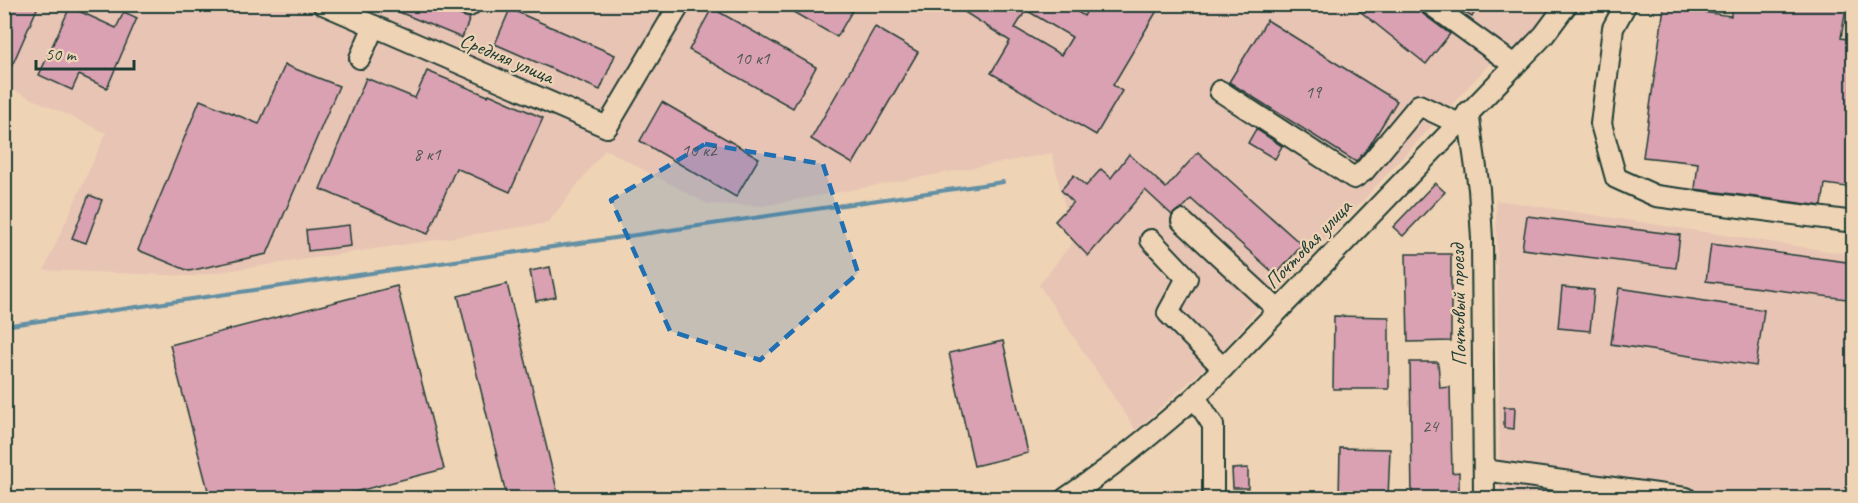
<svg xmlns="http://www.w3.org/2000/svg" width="1858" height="503" font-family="Caveat,sans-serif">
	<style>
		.built { fill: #e8c4b4 }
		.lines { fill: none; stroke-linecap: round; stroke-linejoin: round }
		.stream { stroke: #628fa3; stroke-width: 4 }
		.building { fill: #d9a1b2; stroke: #1f3d34; stroke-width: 1.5; fill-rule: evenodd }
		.minor-casing { stroke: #1f3d34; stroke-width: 24 }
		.minor { stroke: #eed3b5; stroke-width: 20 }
		.marked { fill: #1f6fb2; fill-opacity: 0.2; stroke: #1f6fb2; stroke-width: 4.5; stroke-dasharray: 12 8; stroke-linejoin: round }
		.labels { text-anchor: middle; stroke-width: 4.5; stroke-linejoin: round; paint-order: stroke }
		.number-label { font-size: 18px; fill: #4e5654 }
		.street-label { font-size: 21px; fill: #1f3d34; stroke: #eed3b5 }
	</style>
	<rect width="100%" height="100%" fill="#eed3b5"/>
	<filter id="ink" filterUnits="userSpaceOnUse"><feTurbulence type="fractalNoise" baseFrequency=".0167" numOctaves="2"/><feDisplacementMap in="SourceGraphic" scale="12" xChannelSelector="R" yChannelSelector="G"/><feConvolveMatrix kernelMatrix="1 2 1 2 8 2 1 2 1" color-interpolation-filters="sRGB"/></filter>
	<g filter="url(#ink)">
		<g class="built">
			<polygon points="5,5 1555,5 1526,39 1511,50 1501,48 1496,57 1336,229 1274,296 1266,299 1222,352 1136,430 1039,285 1073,242 1052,153 763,206 707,204 605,149 548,223 193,276 44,270 106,133 5,86"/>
			<polygon points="1496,200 1853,255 1853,498 1500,498"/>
		</g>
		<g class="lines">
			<polyline class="stream" points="4,326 1003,182"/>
		</g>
		<g class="building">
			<polygon points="4,4 39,4 4,84"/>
			<polygon points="445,4 453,8 460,15 470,18 462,38 382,5"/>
			<polygon points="779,4 841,4 852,11 837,37"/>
			<path d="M952,4H1065L1084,16L1091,4H1161L1113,85L1122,91L1096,135L991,73L1010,41ZM1026,10L1072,37L1061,55L1015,28Z"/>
			<polygon points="1351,4 1416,4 1423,14 1450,34 1426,64"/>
			<polygon points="1451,4 1479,4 1472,17"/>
			<polygon points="1731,4 1820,4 1846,8 1841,38 1854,40 1854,188 1825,184 1822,206 1695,189 1698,163 1643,157 1664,7 1731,16"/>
			<polygon points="70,7 116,28 124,12 137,18 107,88 79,75 72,90 39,75"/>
			<polygon points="712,8 816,67 793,108 689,50"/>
			<polygon points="510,9 615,55 600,90 495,44"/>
			<polygon points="1267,20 1397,101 1370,145 1356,162 1229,82"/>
			<polygon points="875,27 918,52 853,164 811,139"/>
			<polygon points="285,65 339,86 267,254 189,271 138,250 200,100 259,124"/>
			<polygon points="427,71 488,96 489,94 543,118 510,192 456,168 428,234 320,189 366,78 415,98"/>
			<polygon points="662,102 759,158 736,197 640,141"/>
			<polygon points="1256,129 1282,146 1275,159 1248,143"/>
			<polygon points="1198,152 1302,245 1276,275 1191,199 1182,209 1178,210 1172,215 1145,190 1088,256 1055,221 1073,202 1061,190 1074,175 1086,186 1101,169 1111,178 1129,154 1166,188"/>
			<polygon points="1435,183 1445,192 1403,236 1393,227"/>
			<polygon points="89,195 102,200 86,243 72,238"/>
			<polygon points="1527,216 1680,235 1676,268 1522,249"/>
			<polygon points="349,225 351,246 308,251 306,230"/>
			<polygon points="1711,244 1854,263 1854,300 1706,281"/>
			<polygon points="1406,254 1451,254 1451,341 1408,342"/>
			<polygon points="550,267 556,297 536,301 530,271"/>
			<polygon points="507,284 559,498 507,498 458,296"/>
			<polygon points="397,286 444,469 331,498 210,498 170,345"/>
			<polygon points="1562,287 1594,290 1590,331 1558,328"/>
			<polygon points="1619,288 1764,310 1756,366 1611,344"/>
			<polygon points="1334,316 1389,317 1389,389 1333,389"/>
			<polygon points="1003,341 1028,453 974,466 949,353"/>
			<polygon points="1410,362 1438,362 1440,388 1450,387 1452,473 1459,472 1459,498 1412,498"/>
			<polygon points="1504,407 1515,407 1514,429 1504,428"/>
			<polygon points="1340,448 1390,449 1388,498 1339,498"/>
			<polygon points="1248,468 1248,488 1233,488 1232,469"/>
		</g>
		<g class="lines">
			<g class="minor-casing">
				<g id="minor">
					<polyline points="323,4 607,127 680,4"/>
					<polyline points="464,4 469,6"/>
					<polyline points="1430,4 1514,65"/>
					<polyline points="1626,4 1613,28 1601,124 1616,178 1656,196 1854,222"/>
					<polyline points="360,58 374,26"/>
					<polyline points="1220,91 1354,178 1364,171 1419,105 1457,123"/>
					<polyline points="1468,112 1479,189 1482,239 1484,498"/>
					<polyline points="1182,221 1278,310"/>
					<polyline points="1151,240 1187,278 1168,313 1223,368"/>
					<polyline points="1195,397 1213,425 1213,498"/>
					<polyline points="1484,470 1686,498"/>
					<path d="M1066,498C1112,467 1154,433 1195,397L1544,35L1567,4"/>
				</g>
			</g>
			<use href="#minor" class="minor"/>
		</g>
	</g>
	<path class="marked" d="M705,144L823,164L858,273L760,360L670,331L611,200Z"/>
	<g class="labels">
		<g class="number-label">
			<text x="752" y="64">10 к1</text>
			<text x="1313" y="98">19</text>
			<text x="699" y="156">10 к2</text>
			<text x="427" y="160">8 к1</text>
			<text x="1430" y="432">24</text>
		</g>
		<g class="street-label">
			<text transform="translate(507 58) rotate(23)" y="7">Средняя улица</text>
			<text transform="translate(1308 244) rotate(-46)" y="7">Почтовая улица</text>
			<text transform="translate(1458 305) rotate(-91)" y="7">Почтовый проезд</text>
		</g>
	</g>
	<rect width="1858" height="503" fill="none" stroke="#eed3b5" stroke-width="24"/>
	<rect x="12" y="12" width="1834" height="479" fill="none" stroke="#1f3d34" stroke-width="2" filter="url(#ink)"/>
	<path d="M36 60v9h98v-9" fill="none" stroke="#1f3d34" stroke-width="3"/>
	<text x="45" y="60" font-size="18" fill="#1f3d34" stroke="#eed3b5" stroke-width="4.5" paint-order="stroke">50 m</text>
</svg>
